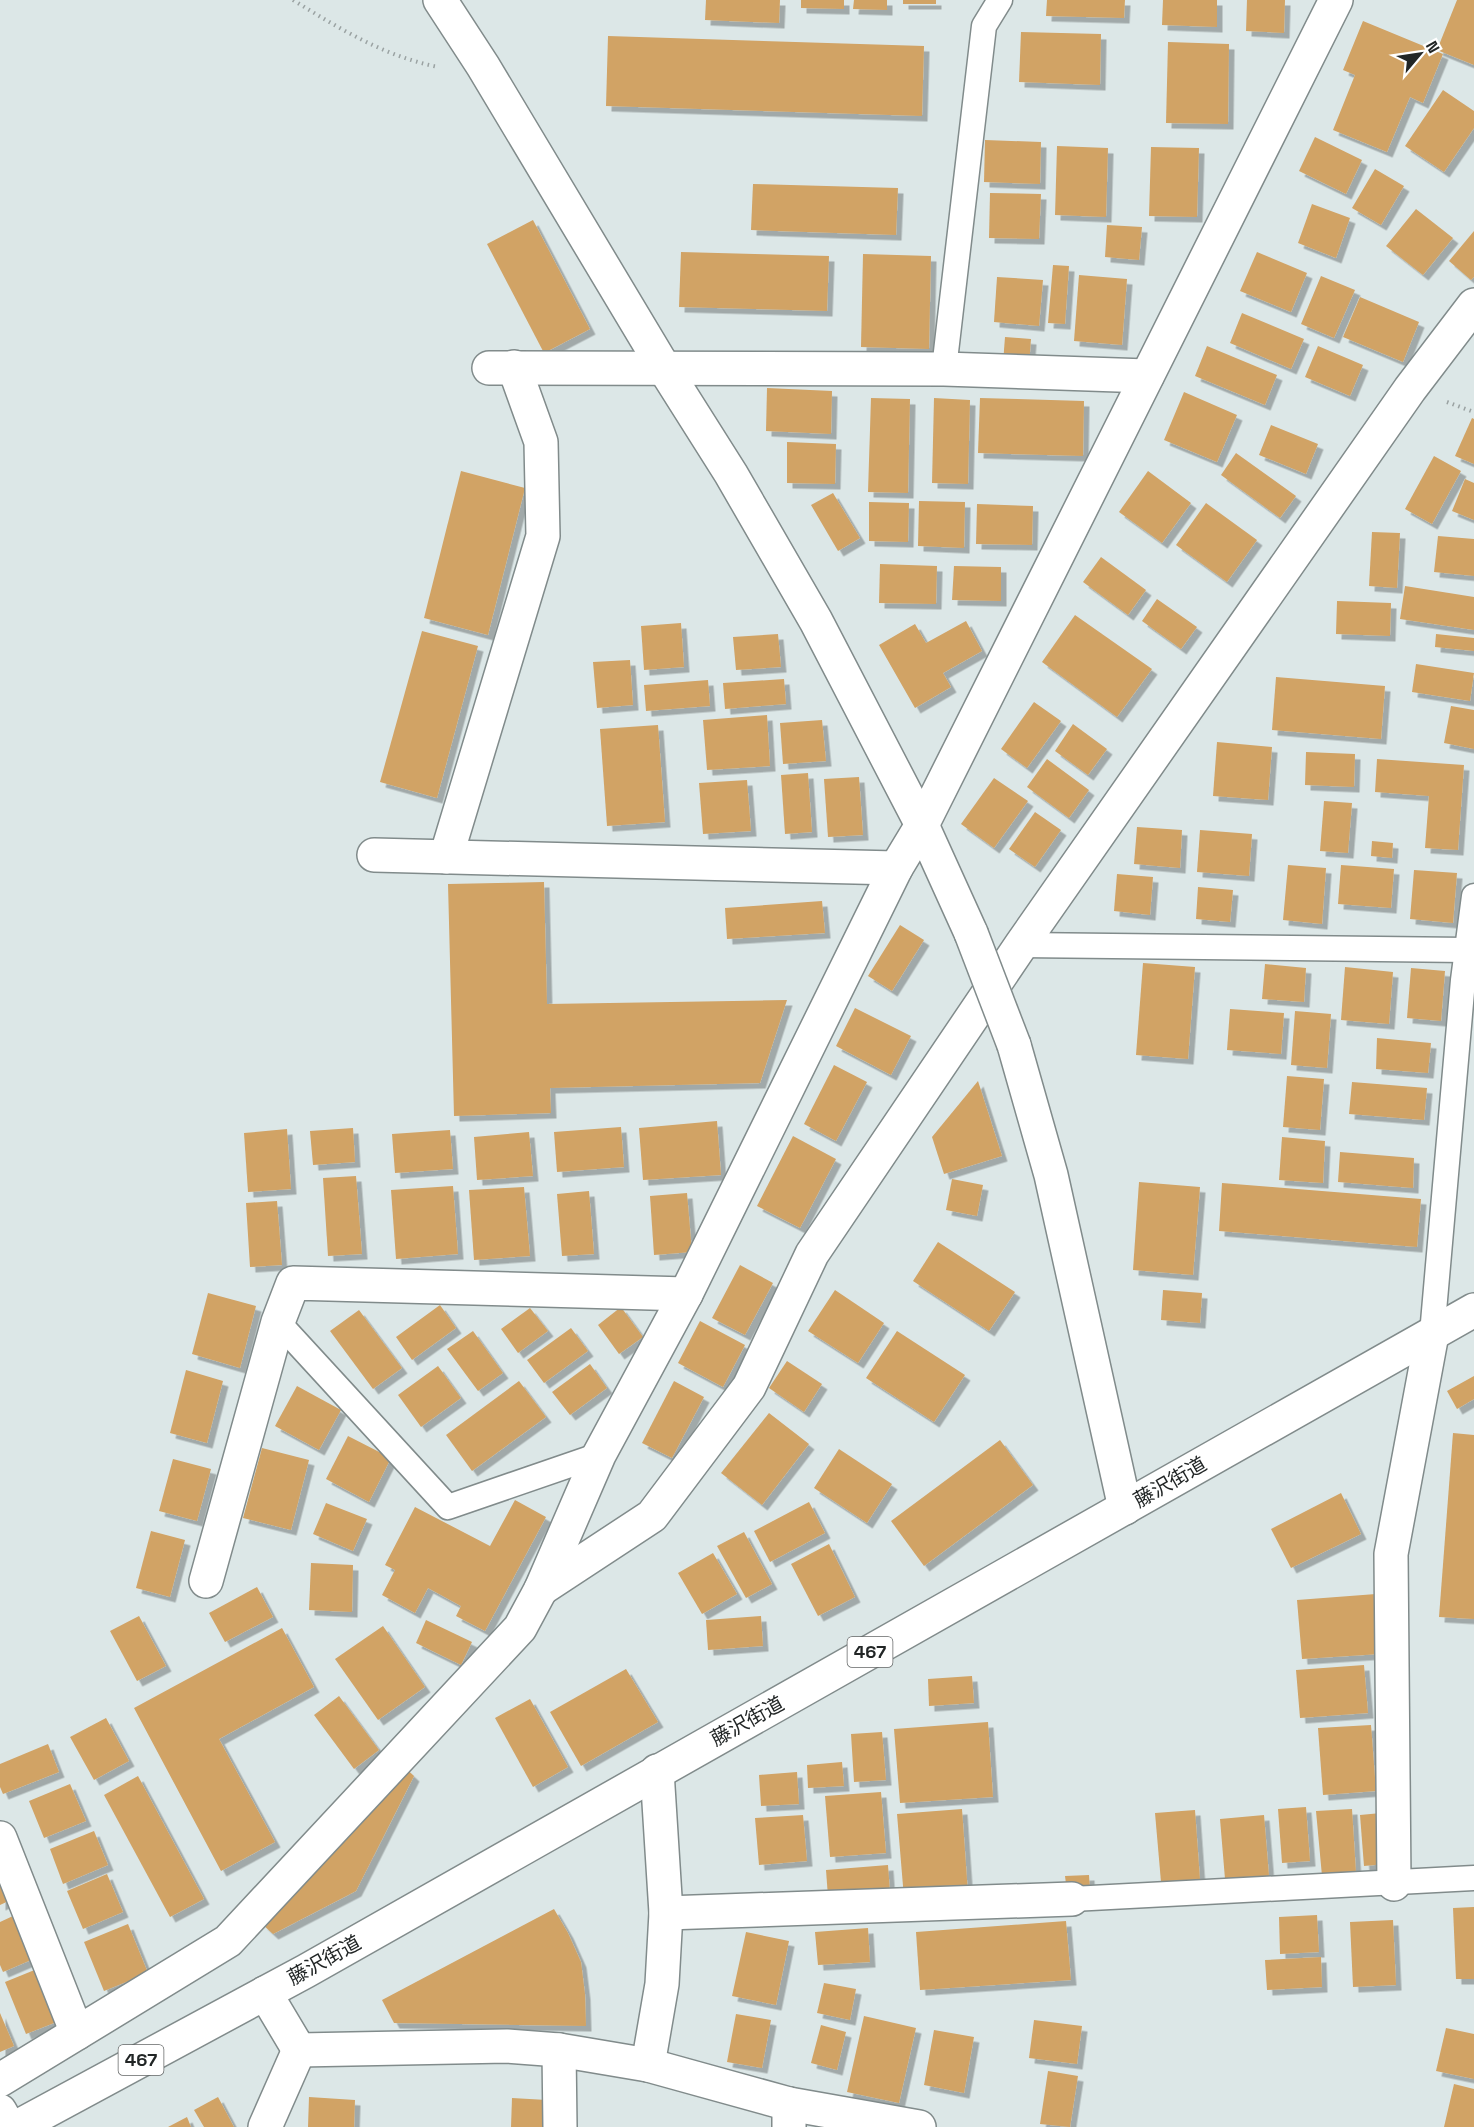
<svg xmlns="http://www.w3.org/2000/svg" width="1474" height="2127" font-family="'Space Grotesk','Noto Sans JP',sans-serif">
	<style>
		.building { fill: #d1a365; filter: url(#shadow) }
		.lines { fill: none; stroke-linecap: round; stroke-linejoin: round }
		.service-casing { stroke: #818b8b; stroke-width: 27 }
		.pedestrian-casing { stroke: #818b8b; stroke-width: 36 }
		.minor-casing { stroke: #818b8b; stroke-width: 36 }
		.tertiary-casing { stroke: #818b8b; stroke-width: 36 }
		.trunk-casing { stroke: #818b8b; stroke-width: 36 }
		.path { stroke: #9aa2a2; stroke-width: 4; stroke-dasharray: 1.5 4.5; stroke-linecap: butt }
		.service { stroke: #fff; stroke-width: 24 }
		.pedestrian { stroke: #fff; stroke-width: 33 }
		.minor { stroke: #fff; stroke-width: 33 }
		.tertiary { stroke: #fff; stroke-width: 33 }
		.trunk { stroke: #fff; stroke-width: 33 }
		.tertiary-bridge-casing { stroke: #818b8b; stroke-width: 36; stroke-linecap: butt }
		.tertiary-bridge { stroke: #fff; stroke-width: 33 }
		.labels { text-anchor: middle; stroke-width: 6; stroke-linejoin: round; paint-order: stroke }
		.shield { fill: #fff; stroke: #646767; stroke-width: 1.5 }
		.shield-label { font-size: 18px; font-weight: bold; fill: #222626 }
		.street-label { font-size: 20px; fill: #222626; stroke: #fff }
	</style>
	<defs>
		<filter id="shadow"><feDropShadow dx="5.5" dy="5.5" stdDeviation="0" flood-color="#0004"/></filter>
	</defs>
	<rect width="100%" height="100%" fill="#dce7e7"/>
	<g class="building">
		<polygon points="706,0 780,0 779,23 705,20"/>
		<polygon points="801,0 844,0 844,9 801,8"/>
		<polygon points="854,0 887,0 887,10 853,9"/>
		<rect x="903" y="0" width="33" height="4"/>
		<polygon points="1047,0 1125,0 1124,18 1046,16"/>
		<polygon points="1163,0 1217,0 1217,27 1162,25"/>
		<polygon points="1247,0 1285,0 1284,33 1246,31"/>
		<polygon points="1457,0 1474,0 1474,65 1437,50"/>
		<polygon points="1363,21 1443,54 1423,103 1410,97 1387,152 1333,130 1355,75 1343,70"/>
		<polygon points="1021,32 1101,34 1100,85 1019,82"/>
		<polygon points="608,36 924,46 922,116 606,106"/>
		<polygon points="1168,42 1229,44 1228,124 1166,123"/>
		<polygon points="1443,90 1474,111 1474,128 1444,172 1405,146"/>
		<polygon points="1315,137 1362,160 1346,194 1299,171"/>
		<polygon points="985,140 1041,142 1040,184 984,182"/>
		<polygon points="1057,146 1108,148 1106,217 1055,215"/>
		<polygon points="1151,147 1199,148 1197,217 1149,216"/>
		<polygon points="1375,169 1404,186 1381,225 1352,208"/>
		<polygon points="753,184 898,188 896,235 751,230"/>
		<polygon points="990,193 1041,194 1039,239 989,238"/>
		<polygon points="1312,204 1350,218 1336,258 1298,243"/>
		<polygon points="1416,209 1453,238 1423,275 1386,246"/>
		<polygon points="533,220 590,329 544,353 487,244"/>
		<polygon points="1107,225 1142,227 1139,260 1105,257"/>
		<polygon points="1474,231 1474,277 1471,280 1449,261"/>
		<polygon points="681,252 829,256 827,311 679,307"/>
		<polygon points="1257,252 1307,273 1291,312 1240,291"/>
		<polygon points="863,254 931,256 929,349 861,347"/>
		<polygon points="1053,265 1069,266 1065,324 1048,323"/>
		<polygon points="1079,275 1127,279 1122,345 1074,341"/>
		<polygon points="1321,276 1355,290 1334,338 1301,324"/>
		<polygon points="997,277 1043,280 1039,326 994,322"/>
		<polygon points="1360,297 1419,322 1403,362 1343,337"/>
		<polygon points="1242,313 1304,339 1291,369 1230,343"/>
		<polygon points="1005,337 1031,339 1029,365 1003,363"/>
		<polygon points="1207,346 1277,375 1265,405 1195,376"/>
		<polygon points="1318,346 1363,365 1350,396 1305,377"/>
		<polygon points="767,388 832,391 831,434 766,431"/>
		<polygon points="1184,392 1237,415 1217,462 1164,440"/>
		<polygon points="871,398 910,399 908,493 868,492"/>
		<polygon points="934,398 970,400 968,484 932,483"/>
		<polygon points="980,398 1084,401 1083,456 978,453"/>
		<polygon points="1472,418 1474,419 1474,464 1455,456"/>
		<polygon points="1271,425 1318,444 1306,474 1259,455"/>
		<polygon points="787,442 836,444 835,484 787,483"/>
		<polygon points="1236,453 1296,496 1280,518 1221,475"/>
		<polygon points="1434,456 1461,471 1432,524 1405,509"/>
		<polygon points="461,471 525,488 488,635 424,618"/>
		<polygon points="1148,471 1191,503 1162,543 1119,512"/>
		<polygon points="1465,479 1474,483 1474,520 1452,511"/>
		<polygon points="833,493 860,538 838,551 811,505"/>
		<polygon points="919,501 965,502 964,548 918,546"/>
		<polygon points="869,502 909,503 908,542 869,541"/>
		<polygon points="1206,503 1257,540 1227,582 1176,545"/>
		<polygon points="977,504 1033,506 1032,545 976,544"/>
		<polygon points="1372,532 1400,533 1397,588 1369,586"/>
		<polygon points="1438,536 1474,539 1474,576 1434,572"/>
		<polygon points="1101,557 1146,590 1128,615 1083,582"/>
		<polygon points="880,564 937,566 936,604 879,603"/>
		<polygon points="954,566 1001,567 1001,601 952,600"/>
		<polygon points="1405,586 1474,597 1474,630 1400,619"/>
		<polygon points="1157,599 1197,627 1181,649 1142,621"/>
		<polygon points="1337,601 1391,603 1390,636 1336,634"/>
		<polygon points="1075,615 1152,669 1117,717 1042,662"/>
		<polygon points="966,621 982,651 943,673 951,687 915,708 879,645 915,624 926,643"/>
		<polygon points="681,623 684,667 644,670 641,626"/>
		<polygon points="422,631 478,646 437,798 380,782"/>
		<polygon points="778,634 781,667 736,670 733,637"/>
		<polygon points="1436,634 1474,638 1474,651 1435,647"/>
		<polygon points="630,660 633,705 597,708 593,662"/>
		<polygon points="1416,664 1474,673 1470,701 1412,692"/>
		<polygon points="1276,677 1385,686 1381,739 1272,730"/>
		<polygon points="784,679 786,704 725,709 723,683"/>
		<polygon points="708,680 710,706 646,711 644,685"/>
		<polygon points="1034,702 1061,721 1027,768 1001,749"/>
		<polygon points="1451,706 1474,710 1474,749 1444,743"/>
		<polygon points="767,715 770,766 707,770 703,720"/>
		<polygon points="822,720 826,761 783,764 780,723"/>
		<polygon points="1073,724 1107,749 1088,775 1055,751"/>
		<polygon points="658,725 665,822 607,826 600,729"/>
		<polygon points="1217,742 1272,747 1268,800 1213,796"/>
		<polygon points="1306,752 1355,754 1354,787 1305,785"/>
		<polygon points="1047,759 1089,790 1069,818 1027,787"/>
		<polygon points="1377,759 1464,765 1458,850 1425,848 1429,796 1375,792"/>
		<polygon points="808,773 812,832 785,834 781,775"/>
		<polygon points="859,777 863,835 828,837 824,779"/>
		<polygon points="994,778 1028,801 994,848 961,824"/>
		<polygon points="747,780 751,831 703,834 699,783"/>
		<polygon points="1324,801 1352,803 1348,853 1320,851"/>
		<polygon points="1035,812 1061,830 1035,867 1009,849"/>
		<polygon points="1137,827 1182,830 1180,868 1134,864"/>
		<polygon points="1200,830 1252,834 1249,876 1197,872"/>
		<polygon points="1372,841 1393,843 1392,858 1371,856"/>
		<polygon points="1288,865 1326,868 1322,924 1283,920"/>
		<polygon points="1341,865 1394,869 1391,908 1338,904"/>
		<polygon points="1414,870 1457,873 1453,923 1410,919"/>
		<polygon points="1117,874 1153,877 1150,915 1114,911"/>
		<polygon points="544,882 547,1004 787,1000 760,1083 550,1088 551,1113 454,1116 448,884"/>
		<polygon points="1198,887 1233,890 1230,922 1196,919"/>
		<polygon points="822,901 825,933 727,939 725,908"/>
		<polygon points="900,925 924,940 892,991 868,976"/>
		<polygon points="1143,963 1195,967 1188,1059 1136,1055"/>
		<polygon points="1265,964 1306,968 1304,1002 1262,999"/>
		<polygon points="1345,967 1393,972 1389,1024 1341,1020"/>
		<polygon points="1411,968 1445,971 1441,1021 1407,1018"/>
		<polygon points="855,1008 911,1036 891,1075 836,1046"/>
		<polygon points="1230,1009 1284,1013 1281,1054 1227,1050"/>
		<polygon points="1295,1011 1331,1014 1327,1068 1291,1065"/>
		<polygon points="1377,1038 1431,1043 1428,1073 1376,1069"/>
		<polygon points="834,1065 867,1082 836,1141 804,1124"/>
		<polygon points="1287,1076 1324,1079 1320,1130 1283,1127"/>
		<polygon points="978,1081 1002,1156 944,1174 932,1137"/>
		<polygon points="1352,1082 1427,1088 1424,1120 1349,1114"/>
		<polygon points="717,1121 721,1175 643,1180 639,1128"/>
		<polygon points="621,1127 624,1167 557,1172 554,1132"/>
		<polygon points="353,1128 355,1162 313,1165 310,1131"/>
		<polygon points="287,1129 291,1189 248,1192 244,1133"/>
		<polygon points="450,1130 453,1169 395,1173 392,1134"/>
		<polygon points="529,1132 533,1176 477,1180 474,1137"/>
		<polygon points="793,1136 836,1159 800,1228 757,1206"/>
		<polygon points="1282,1137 1325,1141 1323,1183 1279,1180"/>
		<polygon points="1340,1152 1414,1158 1413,1188 1338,1182"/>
		<polygon points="356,1176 362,1254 328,1256 323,1178"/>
		<polygon points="952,1179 983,1185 977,1216 946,1210"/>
		<polygon points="1139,1182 1200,1187 1193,1275 1133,1270"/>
		<polygon points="1222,1183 1421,1199 1417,1247 1219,1231"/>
		<polygon points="453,1186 458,1254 396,1259 391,1190"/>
		<polygon points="524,1187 530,1256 474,1260 469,1190"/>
		<polygon points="589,1191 594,1254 562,1256 557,1194"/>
		<polygon points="687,1193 692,1252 654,1255 650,1196"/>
		<polygon points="277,1201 282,1265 250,1267 246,1203"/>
		<polygon points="938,1242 1015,1292 989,1331 913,1281"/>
		<polygon points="740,1265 773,1283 745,1335 712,1318"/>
		<polygon points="835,1290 884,1323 858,1363 808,1331"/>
		<polygon points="1163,1290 1202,1293 1200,1323 1161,1320"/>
		<polygon points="208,1293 256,1306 240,1368 192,1354"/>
		<polygon points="440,1305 456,1328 412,1360 396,1337"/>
		<polygon points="621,1307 643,1337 619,1354 598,1325"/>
		<polygon points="530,1308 548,1331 518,1353 501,1329"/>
		<polygon points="359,1310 402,1368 373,1389 330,1331"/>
		<polygon points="700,1321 745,1345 723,1387 678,1363"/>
		<polygon points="571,1328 588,1351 544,1383 527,1360"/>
		<polygon points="473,1331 503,1373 478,1391 447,1349"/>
		<polygon points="897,1331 965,1375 934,1422 866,1378"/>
		<polygon points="787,1361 822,1384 804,1412 769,1388"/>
		<polygon points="590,1364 607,1388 570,1415 552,1392"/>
		<polygon points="438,1366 461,1398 421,1427 398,1395"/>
		<polygon points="186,1370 223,1381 207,1443 170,1433"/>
		<polygon points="1474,1376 1474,1399 1457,1409 1447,1391"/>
		<polygon points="519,1381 546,1417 472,1471 446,1435"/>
		<polygon points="674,1381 704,1397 672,1458 642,1443"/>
		<polygon points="297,1386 341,1410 319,1450 275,1426"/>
		<polygon points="769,1413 809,1444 762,1505 721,1473"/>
		<polygon points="1453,1433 1474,1435 1474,1619 1439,1617"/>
		<polygon points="348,1436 391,1458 369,1502 326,1479"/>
		<polygon points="1000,1440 1033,1485 924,1566 891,1521"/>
		<polygon points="262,1448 309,1460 291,1530 243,1518"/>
		<polygon points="839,1449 892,1484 867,1523 814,1488"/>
		<polygon points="173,1459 211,1469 197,1521 159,1511"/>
		<polygon points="1341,1493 1361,1534 1291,1568 1271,1529"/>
		<polygon points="515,1500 546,1517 485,1631 456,1616 461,1606 428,1588 415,1613 382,1595 395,1570 385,1565 415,1507 490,1546"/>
		<polygon points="809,1502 825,1533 770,1562 754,1531"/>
		<polygon points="326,1503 367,1519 353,1551 313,1534"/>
		<polygon points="151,1531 185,1540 170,1597 136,1588"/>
		<polygon points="744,1532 772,1584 746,1598 717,1546"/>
		<polygon points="829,1544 855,1597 818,1616 791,1564"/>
		<polygon points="713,1553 737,1594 702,1614 678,1573"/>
		<polygon points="311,1563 353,1565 352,1612 309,1610"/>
		<polygon points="257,1587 273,1617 225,1642 209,1613"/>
		<polygon points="1376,1594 1380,1654 1302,1659 1297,1600"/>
		<polygon points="139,1616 166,1666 137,1681 110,1631"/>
		<polygon points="761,1616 763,1646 708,1650 706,1620"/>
		<polygon points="426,1620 472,1642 461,1665 416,1643"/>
		<polygon points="383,1626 425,1687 378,1720 335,1659"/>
		<polygon points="282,1628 314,1687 219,1739 275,1842 221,1871 134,1708"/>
		<polygon points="1364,1665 1368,1713 1300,1718 1296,1670"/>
		<polygon points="626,1669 658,1722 581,1766 550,1712"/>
		<polygon points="972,1676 974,1703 929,1706 928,1679"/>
		<polygon points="339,1696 379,1750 354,1769 314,1715"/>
		<polygon points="530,1699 568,1767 533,1787 495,1718"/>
		<polygon points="106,1718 129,1761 94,1780 70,1737"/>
		<polygon points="988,1722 993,1797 900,1803 894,1729"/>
		<polygon points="1371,1725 1376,1791 1323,1795 1318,1728"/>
		<polygon points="882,1732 886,1780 854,1782 851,1734"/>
		<polygon points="48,1744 59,1772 3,1794 0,1787 0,1764"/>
		<polygon points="842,1762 844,1786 808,1788 807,1765"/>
		<polygon points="403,1766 414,1776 356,1891 273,1934 262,1924"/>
		<polygon points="797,1772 799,1804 761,1806 759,1775"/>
		<polygon points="138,1776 204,1899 170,1917 104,1795"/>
		<polygon points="70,1784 86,1821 44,1838 29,1801"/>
		<polygon points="881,1792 886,1853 830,1857 825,1796"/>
		<polygon points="1306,1807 1310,1861 1282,1863 1278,1809"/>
		<polygon points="962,1809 968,1894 904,1898 897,1814"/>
		<polygon points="1352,1809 1356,1873 1322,1876 1316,1811"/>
		<polygon points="1195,1810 1200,1880 1161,1882 1155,1813"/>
		<polygon points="1381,1813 1385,1864 1364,1866 1360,1815"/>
		<polygon points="803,1815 807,1861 759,1865 755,1818"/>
		<polygon points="1264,1815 1269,1876 1225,1879 1220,1819"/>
		<polygon points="94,1831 108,1865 63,1884 50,1849"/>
		<polygon points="888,1865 890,1893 828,1897 826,1870"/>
		<polygon points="0,1869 13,1899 0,1905"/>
		<polygon points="107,1874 123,1912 83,1929 67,1891"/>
		<polygon points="1089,1875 1090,1890 1067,1892 1065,1876"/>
		<polygon points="1474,1907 1474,1979 1456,1979 1453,1908"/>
		<polygon points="554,1909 568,1933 581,1962 585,1994 586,2026 394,2023 382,2000"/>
		<polygon points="1317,1915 1319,1952 1280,1954 1279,1917"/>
		<polygon points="13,1916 31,1960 3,1972 0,1965 0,1922"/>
		<polygon points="1393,1920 1396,1985 1353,1987 1350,1922"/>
		<polygon points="1066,1921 1071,1980 920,1990 916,1932"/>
		<polygon points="128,1924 148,1973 104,1991 84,1942"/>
		<polygon points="868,1928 870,1962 818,1965 815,1932"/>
		<polygon points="746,1932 789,1941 776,2005 732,1996"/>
		<polygon points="1321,1957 1322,1987 1267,1990 1265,1960"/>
		<polygon points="37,1969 59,2021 26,2034 5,1982"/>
		<polygon points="824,1983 856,1989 850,2020 817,2013"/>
		<polygon points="0,2013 14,2046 0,2052"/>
		<polygon points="736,2014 771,2020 762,2068 727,2062"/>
		<polygon points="864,2016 916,2028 899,2103 847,2092"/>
		<polygon points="1034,2020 1082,2026 1077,2064 1029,2058"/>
		<polygon points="821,2025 846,2032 837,2070 811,2063"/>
		<polygon points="1446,2028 1474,2034 1474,2079 1436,2071"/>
		<polygon points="934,2030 974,2037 964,2093 924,2085"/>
		<polygon points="1048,2071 1078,2076 1070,2127 1040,2124"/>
		<polygon points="1454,2084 1474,2089 1474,2127 1444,2127"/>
		<polygon points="218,2097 234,2127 204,2127 194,2110"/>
		<polygon points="309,2097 355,2100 354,2127 308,2127"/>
		<polygon points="512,2098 547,2100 545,2127 511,2127"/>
		<polygon points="187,2117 191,2127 168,2127"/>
	</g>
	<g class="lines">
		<g class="service-casing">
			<g id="service">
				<polyline points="944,369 984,26 1000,0"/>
				<polyline points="1021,945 1466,950"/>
				<polyline points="278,1322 448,1507 599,1455"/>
				<polyline points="1432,1334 1463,980 1474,896"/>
				<polyline points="1072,1899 1474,1878"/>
			</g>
		</g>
		<g class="pedestrian-casing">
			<g id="pedestrian">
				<polyline points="666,1913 1072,1899"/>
				<polyline points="648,2065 662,1984 666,1913 657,1771"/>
			</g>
		</g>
		<g class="minor-casing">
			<g id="minor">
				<polyline points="489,368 944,369 1147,376"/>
				<polyline points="374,855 896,868"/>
				<polyline points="446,857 543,536 541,442 514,367"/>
				<polyline points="206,1581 278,1322 293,1283 686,1294"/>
				<polyline points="541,1589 652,1516 749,1387 812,1254 1021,945 1410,389 1474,305"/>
				<polyline points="0,1838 77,2033"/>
				<polyline points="1394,1884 1391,1554 1432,1334"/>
				<polyline points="559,2050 560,2127"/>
				<polyline points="0,2080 228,1941 520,1628 541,1589 599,1455 686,1294 896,868 922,825 1336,0"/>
				<polyline points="0,2111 9,2127"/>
				<polyline points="265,2127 299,2050"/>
				<polyline points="789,2127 789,2104"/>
			</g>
		</g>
		<g class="tertiary-casing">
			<g id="tertiary">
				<polyline points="440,0 483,66 664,368 731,474 816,621 922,825 971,933"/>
				<polyline points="1014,1045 1051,1175 1125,1508"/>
				<polyline points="265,1993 299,2050 507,2046 559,2050 648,2065 789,2104 919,2127"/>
			</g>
		</g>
		<g class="trunk-casing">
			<polyline id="trunk" points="17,2127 306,1971 1474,1310"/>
		</g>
		<g class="path">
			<path d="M293,0C340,29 384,56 438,67"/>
			<polyline points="1447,402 1474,412"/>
		</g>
		<use href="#service" class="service"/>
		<use href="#pedestrian" class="pedestrian"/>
		<use href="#minor" class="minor"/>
		<use href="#tertiary" class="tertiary"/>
		<use href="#trunk" class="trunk"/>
		<g class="tertiary-bridge-casing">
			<polyline id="tertiary-bridge" points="971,933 1014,1045"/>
		</g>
		<use href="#tertiary-bridge" class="tertiary-bridge"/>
	</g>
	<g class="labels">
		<g class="shield">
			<rect x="847.5" y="1637" width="45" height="30" rx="4.5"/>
			<rect x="118.5" y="2045" width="45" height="30" rx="4.5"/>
		</g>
		<g class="shield-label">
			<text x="870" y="1658">467</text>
			<text x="141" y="2066">467</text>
		</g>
		<g class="street-label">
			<text transform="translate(1170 1482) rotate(-30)" y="7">藤沢街道</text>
			<text transform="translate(747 1721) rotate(-29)" y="7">藤沢街道</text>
			<text transform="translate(324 1960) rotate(-29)" y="7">藤沢街道</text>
		</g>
	</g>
	<g transform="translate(1420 54) rotate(61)" stroke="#ffffff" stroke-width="4.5" paint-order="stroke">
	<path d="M0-4.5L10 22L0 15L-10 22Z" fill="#222626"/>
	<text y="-9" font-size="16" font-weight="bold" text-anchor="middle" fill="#222626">N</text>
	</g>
</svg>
